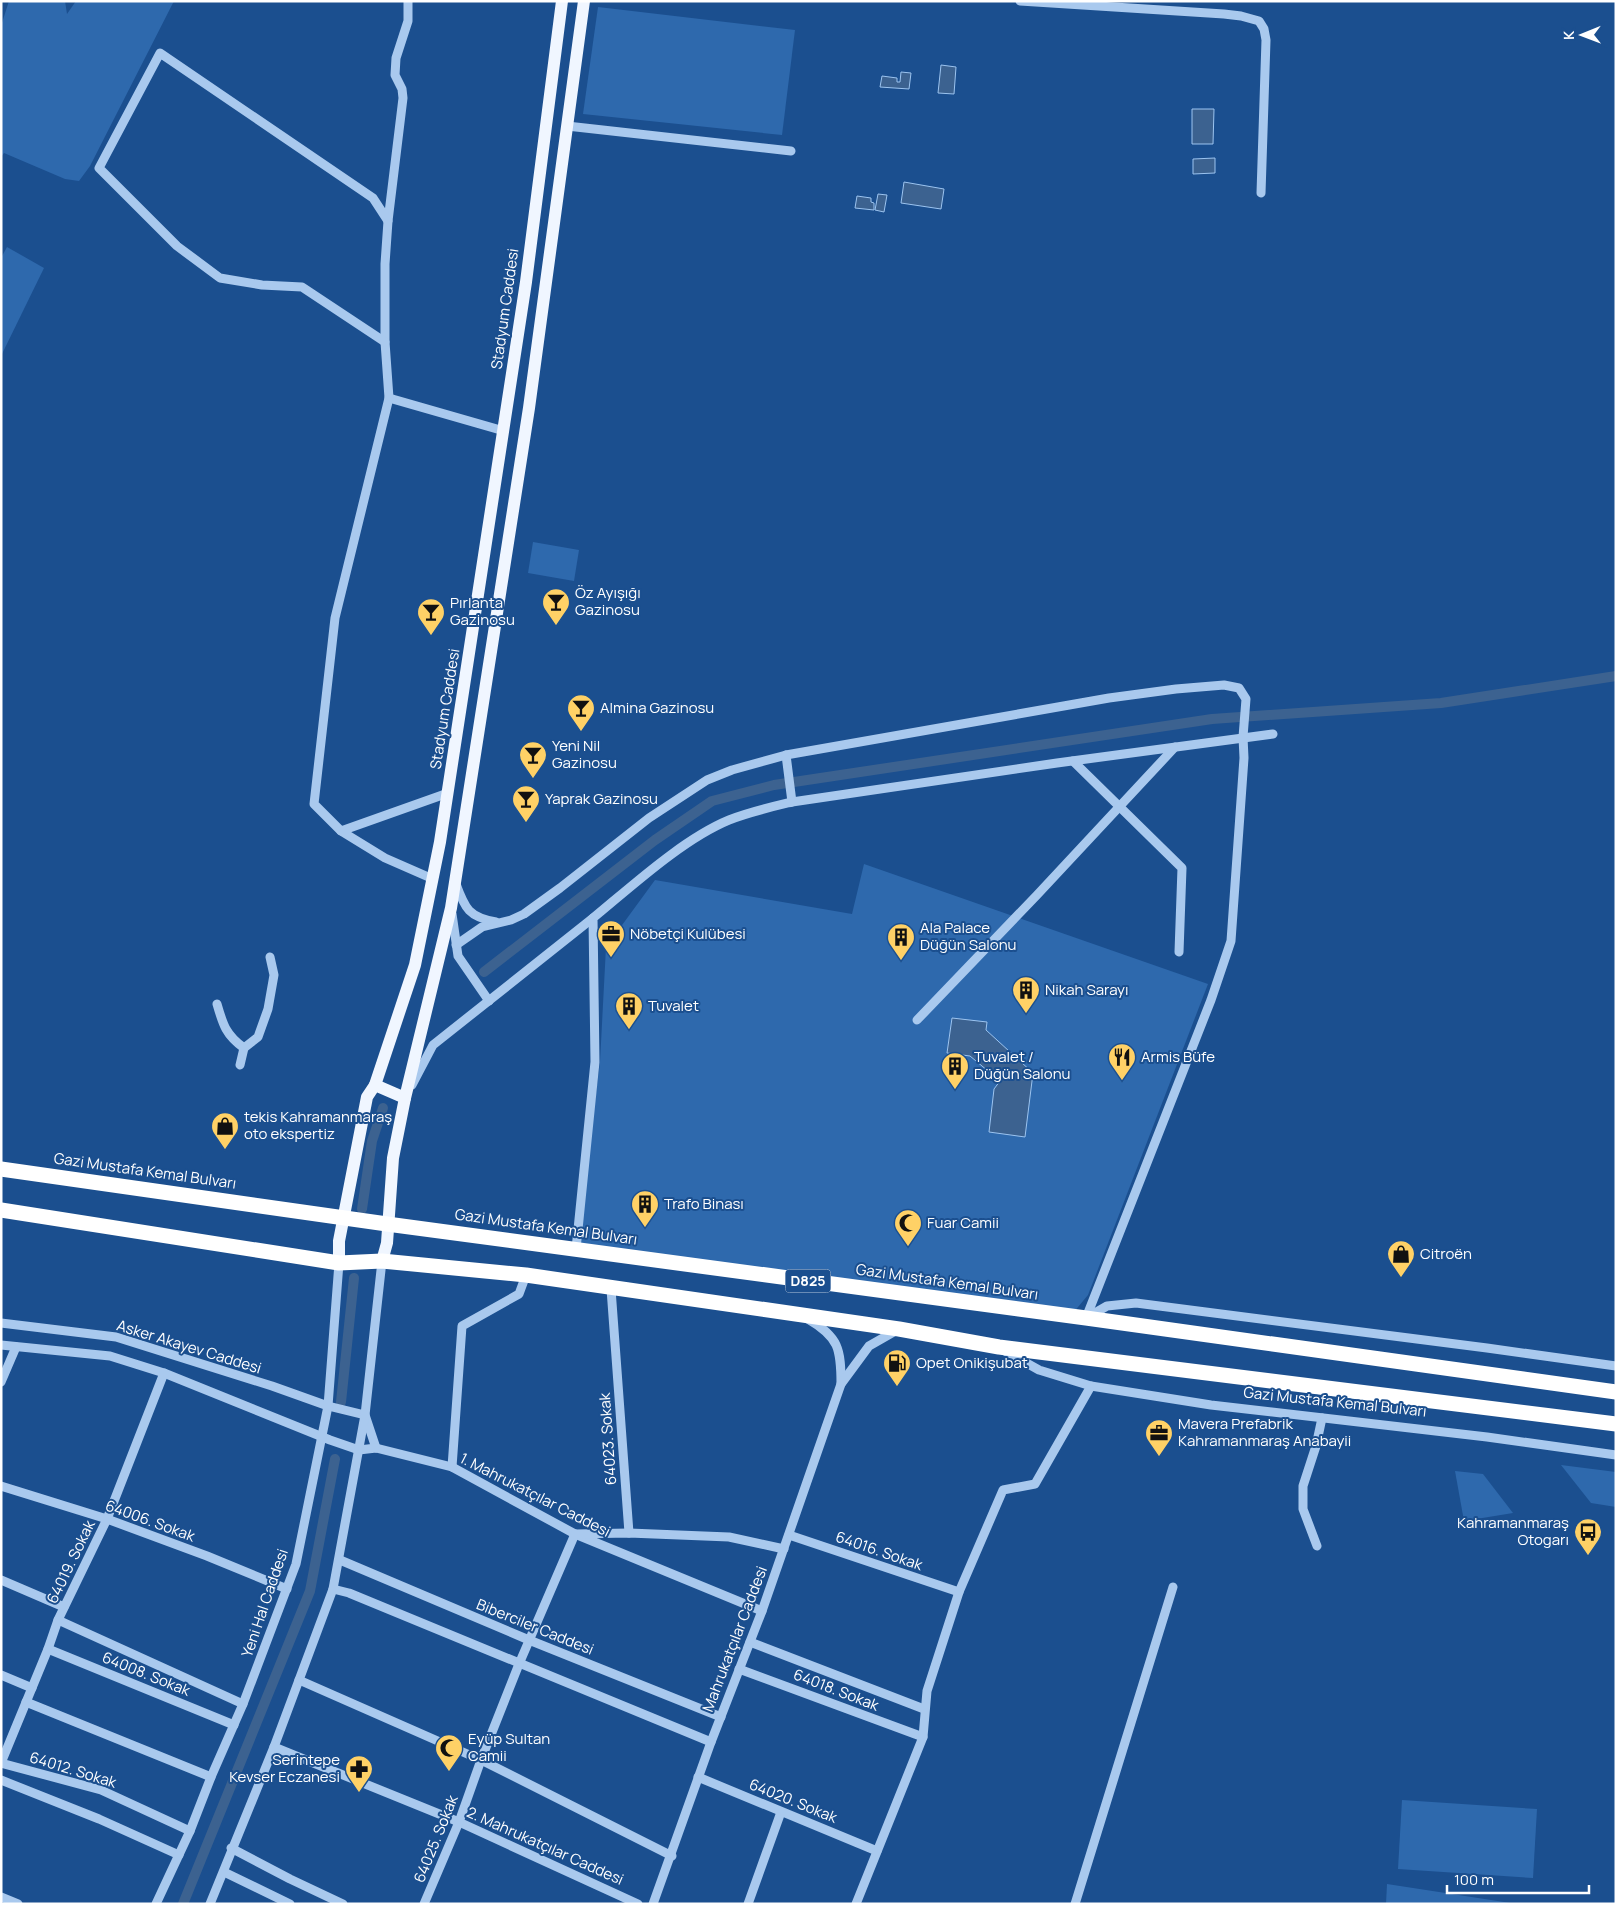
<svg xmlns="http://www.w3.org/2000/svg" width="1617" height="1905" font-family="Manrope,sans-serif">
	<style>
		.green { fill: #2e69ad }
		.water { fill: #3c6290; stroke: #9cc4f0 }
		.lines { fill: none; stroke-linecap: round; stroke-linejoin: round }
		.canal { stroke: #3c6290; stroke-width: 10 }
		.minor { stroke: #a9c9ee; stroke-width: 9 }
		.major { stroke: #f0f6ff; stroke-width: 12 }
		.highway { stroke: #fff; stroke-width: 15 }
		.labels { text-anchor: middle; stroke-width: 4; stroke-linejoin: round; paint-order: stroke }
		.shield { fill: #1b4f8f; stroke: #bbcadd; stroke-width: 1 }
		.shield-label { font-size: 14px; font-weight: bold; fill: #fff }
		.street-label { font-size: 15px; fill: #fff; stroke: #1b4f8f }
		.poi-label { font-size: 15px; fill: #fff; stroke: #1b4f8f; text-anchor: start }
	</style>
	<rect width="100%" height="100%" fill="#1b4f8f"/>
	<g class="green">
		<polygon points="9,1 65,1 67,14 76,1 174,1 90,166 79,181 65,179 4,153 1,157 1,26"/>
		<polygon points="598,7 795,30 782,135 583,114"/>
		<polygon points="7,247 44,268 1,356 1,258"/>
		<polygon points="533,542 579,550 574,581 528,573"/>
		<polygon points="864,864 1208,984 1088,1295 1073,1313 576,1249 600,1062 606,947 655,880 852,914"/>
		<polygon points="1561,1465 1616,1472 1616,1507 1591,1503"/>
		<polygon points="1455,1471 1483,1474 1513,1513 1464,1521"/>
		<polygon points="1402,1800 1537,1809 1533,1878 1398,1869"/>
		<polygon points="1387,1884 1517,1904 1386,1904"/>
	</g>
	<g class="water">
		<polygon points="941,65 956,67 954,94 938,93"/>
		<polygon points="901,72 911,73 909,89 880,87 882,76 897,78 897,82 900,82"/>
		<polygon points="1192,109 1214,109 1213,144 1192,144"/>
		<polygon points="1215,158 1215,173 1193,174 1193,159"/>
		<polygon points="904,182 944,189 941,209 901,203"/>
		<polygon points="878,194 887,195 884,212 875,210"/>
		<polygon points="857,196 871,198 871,202 874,203 874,210 855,208"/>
		<polygon points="952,1018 987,1022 986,1030 1033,1073 1025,1137 989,1132 994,1089 1000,1081 970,1056 947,1053"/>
	</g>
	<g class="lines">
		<g class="canal">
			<polyline points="484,972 655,840 712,801 774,785 1212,719 1441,703 1616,676"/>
			<polyline points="362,1209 372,1141 383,1108"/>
			<polyline points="341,1402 354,1278"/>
			<polyline points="183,1904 310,1591 335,1459"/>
		</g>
		<g class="minor">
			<polyline points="408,1 408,21 396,58 395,75 402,89 403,98 388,221 385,264 385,342 389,398 335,618 314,804 341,831 385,858 433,879"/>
			<polyline points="1020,1 1224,14 1241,16 1259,21 1264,29 1266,40 1261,193"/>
			<polyline points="567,126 791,151"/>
			<polyline points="385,342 302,287 262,285 220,278 177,246 99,168 160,53 373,198 388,221"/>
			<polyline points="389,398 504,431"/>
			<polyline points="786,755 792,802"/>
			<polyline points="1073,761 1182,868 1179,952"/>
			<polyline points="341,831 448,793"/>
			<path d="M456,884C465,909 469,917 496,922"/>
			<polyline points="452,914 458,956 489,1001"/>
			<polyline points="456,945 482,927 511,920 524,914 560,888 649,818 707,780 732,770 786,755 1109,698 1176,689 1224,685 1239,688 1246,699 1243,737 1244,758 1231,941 1211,1000 1086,1318"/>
			<path d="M217,1004C223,1025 226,1035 244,1048"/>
			<polyline points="917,1020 1037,895 1175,747"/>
			<polyline points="240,1065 244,1048 258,1037 268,1009 274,975 270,957"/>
			<polyline points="412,1085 433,1045 593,918"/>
			<path d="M576,1249L595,1062L593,918C632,886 683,839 729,820C749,812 771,807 792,802L1057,763L1273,734"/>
			<polyline points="611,1289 629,1533"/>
			<polyline points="1088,1317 1107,1306 1136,1303 1487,1348 1616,1366"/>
			<path d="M808,1319C839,1337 841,1349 841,1384"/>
			<polyline points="1,1323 116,1337 272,1386 328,1406 365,1415 376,1448"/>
			<polyline points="1,1345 110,1356 164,1373 330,1440 359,1450 376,1448 452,1467 575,1534 762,1611"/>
			<polyline points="1005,1351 1039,1370 1091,1386 1211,1405 1487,1437 1616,1455"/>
			<polyline points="1,1382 16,1347"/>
			<polyline points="452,1467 462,1326 519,1294 526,1275"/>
			<polyline points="1,1486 107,1519 207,1556 287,1589"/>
			<polyline points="789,1535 959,1592"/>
			<polyline points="1317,1546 1303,1509 1303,1486 1316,1446 1322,1418"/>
			<polyline points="340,1560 529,1640 721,1717"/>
			<polyline points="1,1580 64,1607"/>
			<polyline points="333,1589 349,1593 711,1742"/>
			<polyline points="58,1620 243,1704"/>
			<polyline points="750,1642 924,1709"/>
			<polyline points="48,1649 234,1725"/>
			<polyline points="739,1669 923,1737"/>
			<polyline points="1,1675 32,1688"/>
			<polyline points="299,1680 481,1760 672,1856"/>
			<polyline points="26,1702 211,1777"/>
			<polyline points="274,1747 459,1822 638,1904"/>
			<polyline points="1,1763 48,1649 58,1620 107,1519 164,1373"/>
			<polyline points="1,1763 101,1790 190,1831"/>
			<polyline points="698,1777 877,1851"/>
			<polyline points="1,1780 99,1819 179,1855"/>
			<polyline points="231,1848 290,1879 343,1904"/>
			<polyline points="224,1872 290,1904"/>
			<polyline points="1,1897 18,1904"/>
			<polyline points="156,1904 190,1831 211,1777 243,1704 296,1564 328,1406 339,1263"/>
			<polyline points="210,1904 274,1747 333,1589 365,1415 382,1261"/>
			<polyline points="424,1904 459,1822 481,1760 519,1664 575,1534 629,1533 729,1537 784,1549"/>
			<polyline points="653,1904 711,1742 762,1611 841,1384 869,1346 897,1330"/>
			<polyline points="748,1904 781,1812"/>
			<polyline points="856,1904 923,1737 927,1691 959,1592 1003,1490 1035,1484 1091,1386"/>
			<polyline points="1075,1904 1173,1587"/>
		</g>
		<g class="major">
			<polyline points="375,1085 405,1098"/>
			<polyline points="382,1261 387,1243 393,1158 405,1098 451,908 529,408 584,1"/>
			<polyline points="339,1263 339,1241 367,1097 375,1085 415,965 440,842 526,282 562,1"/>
		</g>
		<g class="highway">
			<polyline points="1,1169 387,1224 1086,1318 1616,1392"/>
			<polyline points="1,1210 339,1263 382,1261 526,1275 899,1329 999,1347 1616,1424"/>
		</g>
	</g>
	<defs>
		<g id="bar-pin" transform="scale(1.4375)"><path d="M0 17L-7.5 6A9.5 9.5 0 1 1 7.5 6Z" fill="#ffd166" stroke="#1b4f8f"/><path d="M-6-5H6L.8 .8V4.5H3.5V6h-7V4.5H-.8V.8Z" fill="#111"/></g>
		<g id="office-pin" transform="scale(1.4375)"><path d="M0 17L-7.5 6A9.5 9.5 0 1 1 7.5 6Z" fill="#ffd166" stroke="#1b4f8f"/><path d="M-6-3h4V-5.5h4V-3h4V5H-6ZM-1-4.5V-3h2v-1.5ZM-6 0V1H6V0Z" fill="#111"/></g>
		<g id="building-pin" transform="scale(1.4375)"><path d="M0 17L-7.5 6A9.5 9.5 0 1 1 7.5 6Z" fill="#ffd166" stroke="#1b4f8f"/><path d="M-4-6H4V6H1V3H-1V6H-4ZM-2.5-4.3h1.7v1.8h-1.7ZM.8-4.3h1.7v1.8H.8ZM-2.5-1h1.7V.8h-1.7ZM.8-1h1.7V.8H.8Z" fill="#111"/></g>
		<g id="restaurant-pin" transform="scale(1.4375)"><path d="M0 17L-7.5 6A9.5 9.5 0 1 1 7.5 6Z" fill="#ffd166" stroke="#1b4f8f"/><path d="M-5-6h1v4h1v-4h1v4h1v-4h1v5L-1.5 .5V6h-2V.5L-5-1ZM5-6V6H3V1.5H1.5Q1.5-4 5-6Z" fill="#111"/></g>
		<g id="shop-pin" transform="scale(1.4375)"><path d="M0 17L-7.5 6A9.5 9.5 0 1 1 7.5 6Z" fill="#ffd166" stroke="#1b4f8f"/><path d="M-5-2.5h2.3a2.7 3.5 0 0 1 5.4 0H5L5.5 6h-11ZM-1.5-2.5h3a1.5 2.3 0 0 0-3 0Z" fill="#111"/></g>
		<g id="mosque-pin" transform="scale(1.4375)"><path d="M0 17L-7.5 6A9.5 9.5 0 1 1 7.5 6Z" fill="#ffd166" stroke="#1b4f8f"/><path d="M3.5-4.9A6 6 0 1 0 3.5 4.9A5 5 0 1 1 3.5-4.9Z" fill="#111"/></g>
		<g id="fuel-pin" transform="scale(1.4375)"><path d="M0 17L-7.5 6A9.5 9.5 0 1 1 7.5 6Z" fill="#ffd166" stroke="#1b4f8f"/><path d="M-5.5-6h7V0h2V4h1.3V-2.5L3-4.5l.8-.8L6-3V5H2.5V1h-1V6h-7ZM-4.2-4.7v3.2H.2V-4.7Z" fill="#111"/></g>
		<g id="bus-pin" transform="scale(1.4375)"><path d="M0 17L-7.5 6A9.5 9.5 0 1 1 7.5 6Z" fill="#ffd166" stroke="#1b4f8f"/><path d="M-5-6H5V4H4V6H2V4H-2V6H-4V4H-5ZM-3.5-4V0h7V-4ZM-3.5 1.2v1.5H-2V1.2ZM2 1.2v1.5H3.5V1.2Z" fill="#111"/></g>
		<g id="pharmacy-pin" transform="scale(1.4375)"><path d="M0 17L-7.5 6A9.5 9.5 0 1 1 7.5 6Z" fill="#ffd166" stroke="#1b4f8f"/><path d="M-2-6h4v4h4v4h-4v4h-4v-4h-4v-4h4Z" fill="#111"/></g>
	</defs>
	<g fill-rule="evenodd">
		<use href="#bar-pin" x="556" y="602"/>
		<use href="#bar-pin" x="431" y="612"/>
		<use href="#bar-pin" x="581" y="708"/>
		<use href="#bar-pin" x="533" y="755"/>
		<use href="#bar-pin" x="526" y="799"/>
		<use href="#office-pin" x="611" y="934"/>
		<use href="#building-pin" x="901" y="937"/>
		<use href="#building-pin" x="1026" y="990"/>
		<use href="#building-pin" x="629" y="1006"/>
		<use href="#restaurant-pin" x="1122" y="1057"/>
		<use href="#building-pin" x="955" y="1066"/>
		<use href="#shop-pin" x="225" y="1126"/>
		<use href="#building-pin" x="645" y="1204"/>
		<use href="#mosque-pin" x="908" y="1223"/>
		<use href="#shop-pin" x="1401" y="1254"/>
		<use href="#fuel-pin" x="897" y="1363"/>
		<use href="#office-pin" x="1159" y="1433"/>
		<use href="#bus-pin" x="1588" y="1532"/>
		<use href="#mosque-pin" x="449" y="1748"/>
		<use href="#pharmacy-pin" x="359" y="1769"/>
	</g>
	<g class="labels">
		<rect class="shield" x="785.5" y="1269.5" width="45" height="23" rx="4"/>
		<g class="shield-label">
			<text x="808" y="1286">D825</text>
		</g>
		<g class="street-label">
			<text transform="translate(505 309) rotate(-82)" y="5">Stadyum Caddesi</text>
			<text transform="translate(445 709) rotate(-81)" y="5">Stadyum Caddesi</text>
			<text transform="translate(145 1171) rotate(8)" y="5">Gazi Mustafa Kemal Bulvarı</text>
			<text transform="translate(546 1227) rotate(8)" y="5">Gazi Mustafa Kemal Bulvarı</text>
			<text transform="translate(947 1282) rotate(8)" y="5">Gazi Mustafa Kemal Bulvarı</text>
			<text transform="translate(189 1347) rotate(17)" y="5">Asker Akayev Caddesi</text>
			<text transform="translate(1335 1402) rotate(6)" y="5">Gazi Mustafa Kemal Bulvarı</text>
			<text transform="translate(608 1439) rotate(-94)" y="5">64023. Sokak</text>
			<text transform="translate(535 1495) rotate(27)" y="5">1. Mahrukatçılar Caddesi</text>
			<text transform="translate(150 1521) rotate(20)" y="5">64006. Sokak</text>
			<text transform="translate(879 1551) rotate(19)" y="5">64016. Sokak</text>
			<text transform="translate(71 1562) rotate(-64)" y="5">64019. Sokak</text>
			<text transform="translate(265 1603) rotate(-71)" y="5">Yeni Hal Caddesi</text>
			<text transform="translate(535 1627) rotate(22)" y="5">Biberciler Caddesi</text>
			<text transform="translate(735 1639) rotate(-69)" y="5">Mahrukatçılar Caddesi</text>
			<text transform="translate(146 1674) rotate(22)" y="5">64008. Sokak</text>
			<text transform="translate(836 1690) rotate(21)" y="5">64018. Sokak</text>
			<text transform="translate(73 1770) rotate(17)" y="5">64012. Sokak</text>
			<text transform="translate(793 1801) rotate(22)" y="5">64020. Sokak</text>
			<text transform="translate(436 1839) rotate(-68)" y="5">64025. Sokak</text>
			<text transform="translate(545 1846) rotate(24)" y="5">2. Mahrukatçılar Caddesi</text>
		</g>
		<g class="poi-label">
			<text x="575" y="598">Öz Ayışığı<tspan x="575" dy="17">Gazinosu</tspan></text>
			<text x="450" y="608">Pırlanta<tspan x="450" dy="17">Gazinosu</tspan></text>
			<text x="600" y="713">Almina Gazinosu</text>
			<text x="552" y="751">Yeni Nil<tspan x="552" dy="17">Gazinosu</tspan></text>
			<text x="545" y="804">Yaprak Gazinosu</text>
			<text x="920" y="933">Ala Palace<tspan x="920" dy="17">Düğün Salonu</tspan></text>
			<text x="630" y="939">Nöbetçi Kulübesi</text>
			<text x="1045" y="995">Nikah Sarayı</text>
			<text x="648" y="1011">Tuvalet</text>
			<text x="974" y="1062">Tuvalet /<tspan x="974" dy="17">Düğün Salonu</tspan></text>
			<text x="1141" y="1062">Armis Büfe</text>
			<text x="244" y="1122">tekis Kahramanmaraş<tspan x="244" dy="17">oto ekspertiz</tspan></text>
			<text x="664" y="1209">Trafo Binası</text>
			<text x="927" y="1228">Fuar Camii</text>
			<text x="1420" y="1259">Citroën</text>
			<text x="916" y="1368">Opet Onikişubat</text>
			<text x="1178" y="1429">Mavera Prefabrik<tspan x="1178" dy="17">Kahramanmaraş Anabayii</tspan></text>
			<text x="1569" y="1528" text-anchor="end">Kahramanmaraş<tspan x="1569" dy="17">Otogarı</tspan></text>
			<text x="468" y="1744">Eyüp Sultan<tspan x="468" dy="17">Camii</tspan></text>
			<text x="340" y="1765" text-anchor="end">Serintepe<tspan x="340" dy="17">Kevser Eczanesi</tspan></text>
		</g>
	</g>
	<rect width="1617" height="1905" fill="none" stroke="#ffffff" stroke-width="5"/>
	<g transform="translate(1582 35) rotate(269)" stroke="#1b4f8f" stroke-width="4" paint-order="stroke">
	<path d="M0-4L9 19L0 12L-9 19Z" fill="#ffffff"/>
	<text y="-8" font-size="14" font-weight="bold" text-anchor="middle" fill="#ffffff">K</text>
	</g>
	<path d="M1447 1885v8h142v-8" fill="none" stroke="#ffffff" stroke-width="2.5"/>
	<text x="1454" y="1885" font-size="15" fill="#ffffff" stroke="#1b4f8f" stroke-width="4" paint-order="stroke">100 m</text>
</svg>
